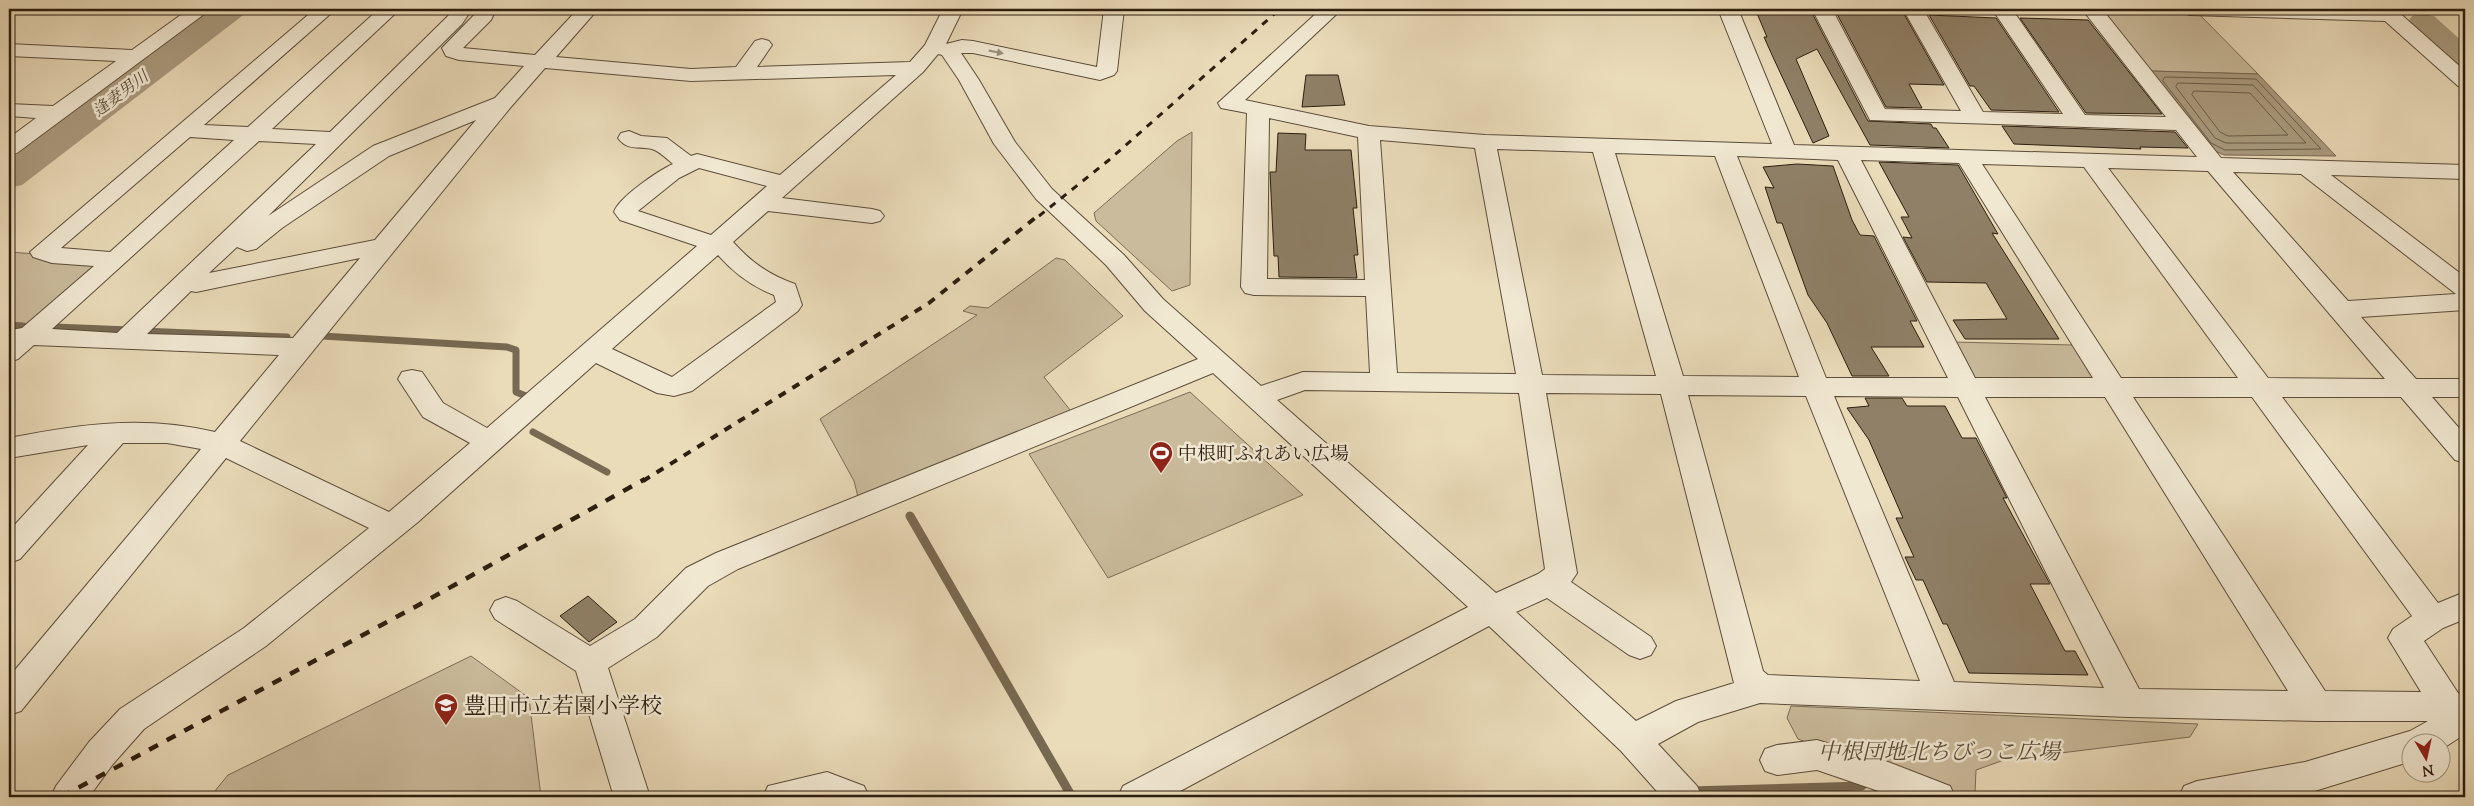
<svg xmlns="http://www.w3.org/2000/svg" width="2474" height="806" font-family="'Sorts Mill Goudy','Noto Serif JP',serif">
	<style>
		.green { fill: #cabb9c; stroke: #7b6c56 }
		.water { fill: #a99b7f; stroke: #776952 }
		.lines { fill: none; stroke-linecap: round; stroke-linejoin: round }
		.shore { stroke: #6a5c47; stroke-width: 1 }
		.stream-far1 { stroke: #776952; stroke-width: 7 }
		.stream { stroke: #776952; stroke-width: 9 }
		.river { fill: #a99b7f; fill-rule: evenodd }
		.building { fill: #8f8067; stroke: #2c1e0f }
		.minor-casing { stroke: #5c4d3a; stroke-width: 2 }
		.minor { fill: #f1e8d2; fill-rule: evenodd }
		.rail-far2 { stroke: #2c1e0f; stroke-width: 3; stroke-dasharray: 7 7; stroke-linecap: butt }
		.rail-far1 { stroke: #2c1e0f; stroke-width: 4; stroke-dasharray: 8 8; stroke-linecap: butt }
		.rail { stroke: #2c1e0f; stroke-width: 4.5; stroke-dasharray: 10 10; stroke-linecap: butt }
		.oneway { fill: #988d7a }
		.labels { text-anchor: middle; stroke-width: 5; stroke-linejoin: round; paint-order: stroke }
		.far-water-label { font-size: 16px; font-style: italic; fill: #584a36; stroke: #f1e8d2 }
		.poi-label { font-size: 19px; fill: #2c1e0f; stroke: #f1e8d2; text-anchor: start }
		.near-poi-label { font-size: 22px; fill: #2c1e0f; stroke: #f1e8d2; text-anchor: start }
		.near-park-label { font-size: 22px; font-style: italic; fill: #5b4d39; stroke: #f1e8d2 }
	</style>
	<rect width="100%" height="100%" fill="#eadbb9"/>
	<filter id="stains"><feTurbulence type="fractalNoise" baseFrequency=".004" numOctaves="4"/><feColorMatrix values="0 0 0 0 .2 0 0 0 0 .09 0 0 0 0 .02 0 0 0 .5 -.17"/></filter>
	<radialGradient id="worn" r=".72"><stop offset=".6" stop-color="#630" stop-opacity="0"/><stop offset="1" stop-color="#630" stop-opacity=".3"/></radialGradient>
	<g class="green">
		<polygon points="2109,12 2199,14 2258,74 2150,71 2106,15"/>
		<polygon points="1192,132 1190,285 1172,291 1096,221 1094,213 1177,141"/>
		<polygon points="9,252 92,258 95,265 26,326 9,325"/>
		<polygon points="1056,258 1065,260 1123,316 1044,377 1074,415 858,497 854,481 820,419 977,315 963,311 970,306 988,308"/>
		<polygon points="1953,342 2073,345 2095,378 2089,381 1979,380 1969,375"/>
		<polygon points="1190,392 1303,495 1108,578 1029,454"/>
		<polygon points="471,656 529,698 541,797 210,797 228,775"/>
		<polygon points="1791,706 2198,724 2190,737 2004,760 1976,770 1975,794 1978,797 1953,797 1798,739 1787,718"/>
	</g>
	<polygon class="water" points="2150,71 2258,74 2336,156 2224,155 2208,148"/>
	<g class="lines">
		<g class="shore">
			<polygon points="2165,77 2256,79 2321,149 2225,150 2211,143 2163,81"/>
			<polygon points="2178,83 2253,85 2306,143 2226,143 2215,138 2176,87"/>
			<polygon points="2194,91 2250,93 2288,135 2228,136 2220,132 2192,95"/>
		</g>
		<g class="stream-far1">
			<polyline points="9,325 23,326"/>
			<polyline points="54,327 129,330"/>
			<polyline points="142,331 287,337"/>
			<polyline points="322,336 507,347 516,350 516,392 526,396"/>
			<polyline points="533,432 607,472"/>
		</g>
		<g class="stream">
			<polyline points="910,516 1072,797"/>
			<polyline points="1690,791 1862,786"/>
		</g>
		<g class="river">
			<polygon points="212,9 246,9 242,16 22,185 9,188 9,160"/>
			<polygon points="2423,14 2434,16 2465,44 2465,71 2453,68 2412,30 2407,23 2412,16"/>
		</g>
	</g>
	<g class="building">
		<polygon points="1756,11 1811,11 1868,121 1931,124 1933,128 1936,128 1949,148 1870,145 1817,49 1796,59 1829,136 1813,143 1772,55 1764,37 1767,37"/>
		<polygon points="1836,12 1904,14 1944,85 1909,84 1922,108 1886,107"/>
		<polygon points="1929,15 1996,18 2059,112 1991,110 1974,86 1970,86"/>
		<polygon points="2020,18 2088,20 2162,114 2086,113"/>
		<polygon points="1306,75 1338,75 1345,105 1302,107"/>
		<polygon points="2002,126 2175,132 2188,148 2140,147 2141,149 2014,144"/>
		<polygon points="1278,133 1306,134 1305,150 1351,150 1357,208 1353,208 1358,255 1354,255 1357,278 1279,277 1278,256 1274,256 1270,172 1276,172"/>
		<polygon points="1879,162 1958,165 1998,234 1992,233 2059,339 1965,339 1953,320 2007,319 1986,283 1927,282 1903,237 1912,238 1901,217 1909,217"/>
		<polygon points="1797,164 1833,166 1852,220 1860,235 1874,236 1917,321 1910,321 1924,347 1871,347 1889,376 1852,376 1827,323 1808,295 1782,223 1777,223 1765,187 1774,188 1763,167"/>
		<polygon points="1865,398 1902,398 1907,406 1945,406 1962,438 1976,438 2007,498 2003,498 2050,584 2030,584 2065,651 2075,651 2088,675 1969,673 1947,624 1943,624 1923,580 1916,580 1905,557 1914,557 1896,518 1903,518 1869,440 1847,408 1869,406"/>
		<polygon points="588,596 617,622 589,642 560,616"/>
	</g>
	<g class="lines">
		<g class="minor-casing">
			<g id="minor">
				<polygon points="189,9 211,9 17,153 9,155 9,138 36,118 9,116 9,104 53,106 116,61 9,56 9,44 132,50"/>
				<path d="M315,9H336L204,125L248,127L379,9H400L272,129L330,132L448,16L452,9H472L462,24L268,216L373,146L495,98L524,66L459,60L446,56L442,48L475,14L476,9H496L491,20L463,48L535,55L578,9H598L556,57L691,69L736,67L755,41L762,39L769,41L772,45L757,67L910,62L925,45L943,9H963L946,44L962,40L973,41L1097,67L1104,9H1124L1117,71L1114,75L1100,80L973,53H961L979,80L1015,142L1052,189L1124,255L1163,299L1261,386L1303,372L1370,373L1366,296L1254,295L1245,293L1241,287L1247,113L1221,108L1218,103L1321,9H1342L1245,100L1369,126L1485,135L1772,144L1718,9H1738L1794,145L2197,157L2176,130L1870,120L1812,9H1832L1885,109L1961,111L1903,9H1923L1983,112L2063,114L1992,9H2012L2085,115L2166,117L2082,9H2102L2221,158L2465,165V179L2331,175L2465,277V310L2361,317L2416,379H2465V397H2432L2465,435V463L2455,460L2401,397H2282L2438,603L2465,592V619L2443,628L2424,641L2458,693H2465V734L2442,749V744H2412V761L2305,794L2285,797H2179L2184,786L2197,781L2305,762L2410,731L2428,721H2317L2129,717L1760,703L1698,722L1658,744L1697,786L1702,797H1662L1621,751L1489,626L1169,797H1118L1123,786L1468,607L1213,373L738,569L708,586L657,637L608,668L650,797H614L576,671L495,619L490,610L495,601L506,597L517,601L590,646L635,619L686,568L716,553L1198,359L1145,311L1106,265L1036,199L994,144L959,80L942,55L938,54L923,72L782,198L872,209L880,211L884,216L880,221L872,223L768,211L733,242C751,262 769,275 795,284L802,305L798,311L692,391L674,396L657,393L596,363L418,522L266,646L144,729L113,764L89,797H51L56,786L89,742L120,709L244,628L369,528L226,458L21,711L9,715V677L201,449L167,443H123L20,559L9,563V531L88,445L9,458V438C80,424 143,415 215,432L279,355L34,345L18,359L9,362V333L11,330L22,328L94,266L52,263L33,257L30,252ZM545,68L691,81L896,75L780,175L697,154L691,156L667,138L641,136L629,131L621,133L618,138C627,151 639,146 652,149C659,151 667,159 673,164C659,170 618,198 614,212L620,220L697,246L487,428L443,403L422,372L412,370L402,372L398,379L423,417L470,443L389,512L240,441L510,108ZM1269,118L1358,137L1365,280L1267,279ZM476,120L375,240L209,273L237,247L247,251L256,249L282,228L389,156ZM190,137L234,140L110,252L61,248ZM1380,140L1475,148L1516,374L1397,373ZM259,141L316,144L117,333L52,329ZM1497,149L1593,152L1656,376L1542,375ZM1615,153L1715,156L1799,377L1683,376ZM1737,156L1838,160L1948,378H1826ZM1861,160L1959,163L2093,378H1975ZM1982,164L2084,167L2238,378H2121ZM699,168L767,186L711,235L638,211L679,178ZM2108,168L2208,171L2385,379L2268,378ZM2233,172L2301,174L2456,294L2348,301ZM718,255C734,273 751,286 774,295L776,302L672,377L612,349ZM360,258L293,338L147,334L191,291L196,292ZM1305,390L1519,393L1545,569L1538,574L1496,593L1277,400ZM1546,393L1661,394L1734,683L1676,701L1636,721L1516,612L1547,598L1629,655L1640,659L1651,655L1656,646L1651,637L1571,582L1577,573ZM1688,395L1806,396L1920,681L1768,675L1763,671ZM1834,396L1958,397L2104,688L1954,682ZM1985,397H2105L2288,691L2139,689ZM2133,397H2252L2412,616L2393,629L2388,638L2421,692L2325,691Z"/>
				<polygon points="2180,9 2395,9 2465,71 2465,88 2458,86 2385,21 2190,15 2183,13"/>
				<polygon points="1817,740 1883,760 1950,786 1955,797 1896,797 1817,770 1777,775 1765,771 1760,760 1765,749 1777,745"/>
				<polygon points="827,772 864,786 869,797 763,797 768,786"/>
			</g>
		</g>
		<use href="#minor" class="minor"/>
		<polyline class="rail-far2" points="1039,216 1109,160 1280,9"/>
		<polyline class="rail-far1" points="643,481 929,303 1040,214"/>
		<polyline class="rail" points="61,797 415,607 645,479"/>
	</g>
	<defs><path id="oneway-solid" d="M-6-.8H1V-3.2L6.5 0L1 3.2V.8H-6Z" transform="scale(1.25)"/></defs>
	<use class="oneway" href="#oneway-solid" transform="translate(996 52) rotate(12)"/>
	<defs>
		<g id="stadium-pin" transform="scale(1.25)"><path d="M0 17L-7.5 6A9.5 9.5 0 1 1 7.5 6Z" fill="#8f2418" stroke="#f1e8d2"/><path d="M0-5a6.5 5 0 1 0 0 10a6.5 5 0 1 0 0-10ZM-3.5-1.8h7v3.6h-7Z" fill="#fff"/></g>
		<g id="school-pin" transform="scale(1.25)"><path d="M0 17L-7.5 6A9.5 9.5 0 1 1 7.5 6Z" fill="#8f2418" stroke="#f1e8d2"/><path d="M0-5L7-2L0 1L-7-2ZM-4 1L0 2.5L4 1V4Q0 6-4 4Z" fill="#fff"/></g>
	</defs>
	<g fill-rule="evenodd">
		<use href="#stadium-pin" x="1161" y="453"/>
		<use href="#school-pin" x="446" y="705"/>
	</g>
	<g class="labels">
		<g class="far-water-label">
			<text transform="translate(120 93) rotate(-37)" y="6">逢妻男川</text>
		</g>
		<g class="poi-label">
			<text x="1178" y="460">中根町ふれあい広場</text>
		</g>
		<g class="near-poi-label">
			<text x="464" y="713">豊田市立若園小学校</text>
		</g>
		<g class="near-park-label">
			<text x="1939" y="759">中根団地北ちびっこ広場</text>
		</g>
	</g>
	<rect width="2474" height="806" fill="none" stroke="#eadbb9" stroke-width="30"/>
	<rect x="10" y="10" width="2454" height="786" fill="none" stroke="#2c1e0f" stroke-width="2.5"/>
	<rect x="15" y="15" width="2444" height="776" fill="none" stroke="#2c1e0f"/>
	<g transform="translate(2426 758) rotate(171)"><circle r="24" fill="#f1e8d2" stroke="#a29784"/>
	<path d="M0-4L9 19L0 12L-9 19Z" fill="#8f2418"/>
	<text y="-8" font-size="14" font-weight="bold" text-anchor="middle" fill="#2c1e0f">N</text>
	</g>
	<rect width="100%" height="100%" filter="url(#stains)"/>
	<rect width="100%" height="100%" fill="url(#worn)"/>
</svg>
